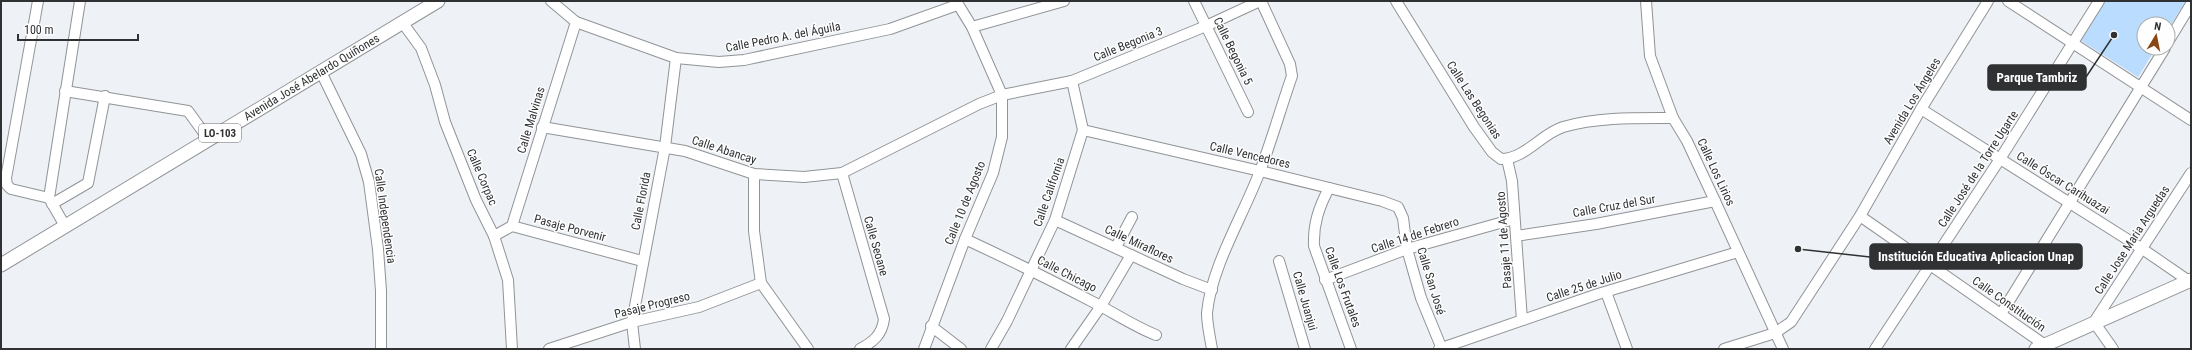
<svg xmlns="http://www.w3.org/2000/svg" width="2192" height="350" font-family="'Roboto Condensed',sans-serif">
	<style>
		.green { fill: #badcfe }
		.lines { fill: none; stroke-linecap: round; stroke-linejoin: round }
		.minor-casing { stroke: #919497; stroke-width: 12 }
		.major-casing { stroke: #919497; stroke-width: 15 }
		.minor { stroke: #fff; stroke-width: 10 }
		.major { stroke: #fff; stroke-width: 13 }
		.labels { text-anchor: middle; stroke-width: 3; stroke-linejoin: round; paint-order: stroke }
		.shield { fill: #fefeff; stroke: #6d6e70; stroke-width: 1 }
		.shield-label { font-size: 11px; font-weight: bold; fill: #2f3132 }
		.street-label { font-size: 12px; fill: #2f3132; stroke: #fefeff }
		.leader { fill: none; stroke: #2f3132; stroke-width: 1.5 }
		.callout-dot { fill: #2f3132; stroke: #fefeff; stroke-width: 1.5 }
		.callout { fill: #2f3132; stroke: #2f3132; stroke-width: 1.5 }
		.callout-label { font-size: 13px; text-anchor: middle; font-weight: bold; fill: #fff }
	</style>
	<rect width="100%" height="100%" fill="#eef1f5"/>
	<polygon class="green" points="2104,1 2186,1 2168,29 2168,24 2144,24 2144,48 2156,48 2138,77 2080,40"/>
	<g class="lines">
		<g class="minor-casing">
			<g id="minor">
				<polyline points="38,1 6,178 7,185 11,189 49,198"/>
				<polyline points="551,1 576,22 676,58 719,62 744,60 890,29 957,5"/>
				<polyline points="1194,1 1248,112"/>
				<path d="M1396,1L1474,127L1492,152L1501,159C1525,159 1541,134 1563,127C1598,117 1636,118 1673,118"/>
				<polyline points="1646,1 1650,56 1673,118 1687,141 1715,201 1783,349"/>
				<polyline points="2008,1 2191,120"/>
				<polyline points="402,22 421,48 435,85 445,122 476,200 494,236 508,280 512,349"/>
				<polyline points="972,27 1064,1"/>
				<polyline points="2168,42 2191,4"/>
				<polyline points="321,72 361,154 369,182 378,249 381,291 381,349"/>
				<polyline points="65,91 188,111 209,140"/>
				<polyline points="1921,109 2141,248 2189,281"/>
				<polyline points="542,127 685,151 754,174 804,177 842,173 979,104 1002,95 1072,81 1206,26 1260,1"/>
				<polyline points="1083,130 1260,171 1382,201 1398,207 1403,218 1407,249 1421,298 1442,349"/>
				<polyline points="1507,159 1512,181 1522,320"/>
				<path d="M842,173L884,319C882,335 873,342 860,349"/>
				<polyline points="754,174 754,231 761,283 808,349"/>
				<path d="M1329,188C1319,207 1313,224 1314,246L1351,349"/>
				<polyline points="52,204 88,183 105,96"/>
				<polyline points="1860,216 2045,345"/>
				<polyline points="1055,220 1183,279 1212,290"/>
				<polyline points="65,226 49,198 80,1"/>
				<polyline points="512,226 576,22"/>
				<polyline points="494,236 512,226 642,261"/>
				<polyline points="1516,236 1596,224 1715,201"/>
				<path d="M965,239C1008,259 1049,279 1091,301C1113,312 1133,326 1156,335"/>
				<polyline points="1116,247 1132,217"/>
				<polyline points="1279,261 1305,349"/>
				<polyline points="1325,280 1407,249 1514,219"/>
				<polyline points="1606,292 1627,349"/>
				<polyline points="2001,314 2165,48"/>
				<polyline points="931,326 961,349"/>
				<polyline points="549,349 632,322 699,307 761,283"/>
				<polyline points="635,349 632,322 665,147 676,58"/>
				<polyline points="924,349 965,239 993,173 1002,137 1002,95 972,27 956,1"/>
				<polyline points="991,349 1007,321 1055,220 1083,130 1072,81"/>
				<polyline points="1071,349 1101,306 1131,255"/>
				<path d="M1212,349C1210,337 1207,325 1207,313C1211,267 1244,214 1260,171C1272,140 1281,107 1292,76L1290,64L1261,1"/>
				<polyline points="1439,349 1598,294 1738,252"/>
				<polyline points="1724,349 1775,333 1791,322 1860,216 1921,109 1988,1"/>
				<polyline points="1875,349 2000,159 2099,1"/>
				<polyline points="2113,349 2094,322 2191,173"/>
			</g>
		</g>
		<g class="major-casing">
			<g id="major">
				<path id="s1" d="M1,265L438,1"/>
				<polyline points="2036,349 2191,280"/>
			</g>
		</g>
		<use href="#minor" class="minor"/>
		<use href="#major" class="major"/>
	</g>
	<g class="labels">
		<rect class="shield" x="199" y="124" width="42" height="18" rx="3"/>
		<g class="shield-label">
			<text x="220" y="137">LO-103</text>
		</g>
		<g class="street-label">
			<text transform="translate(783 37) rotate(-11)" y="4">Calle Pedro A. del Águila</text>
			<text transform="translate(1128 44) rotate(-22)" y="4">Calle Begonia 3</text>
			<text transform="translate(1233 51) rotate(64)" y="4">Calle Begonia 5</text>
			<text dy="4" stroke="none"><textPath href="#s1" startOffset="363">Avenida José Abelardo Quiñones</textPath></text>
			<text transform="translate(1474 100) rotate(57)" y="4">Calle Las Begonias</text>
			<text transform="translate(1912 101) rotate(-59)" y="4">Avenida Los Ángeles</text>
			<text transform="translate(531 120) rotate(-73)" y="4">Calle Malvinas</text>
			<text transform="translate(724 150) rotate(18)" y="4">Calle Abancay</text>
			<text transform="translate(1250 155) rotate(13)" y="4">Calle Vencedores</text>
			<text transform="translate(1978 169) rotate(-57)" y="4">Calle José de la Torre Ugarte</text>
			<text transform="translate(1716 172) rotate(65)" y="4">Calle Los Lirios</text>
			<text transform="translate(482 177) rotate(67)" y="4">Calle Corpac</text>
			<text transform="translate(2063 183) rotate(32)" y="4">Calle Óscar Carihuazai</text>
			<text transform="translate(1049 192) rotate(-71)" y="4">Calle California</text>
			<text transform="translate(641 201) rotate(-79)" y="4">Calle Florida</text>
			<text transform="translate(965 203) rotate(-68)" y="4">Calle 10 de Agosto</text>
			<text transform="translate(1614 206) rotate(-10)" y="4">Calle Cruz del Sur</text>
			<text transform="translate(385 216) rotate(82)" y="4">Calle Independencia</text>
			<text transform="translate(570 228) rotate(15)" y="4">Pasaje Porvenir</text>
			<text transform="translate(1415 235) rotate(-18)" y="4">Calle 14 de Febrero</text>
			<text transform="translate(1504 240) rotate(-94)" y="4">Pasaje 11 de Agosto</text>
			<text transform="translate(2132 240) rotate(-57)" y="4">Calle Jose Maria Arguedas</text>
			<text transform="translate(1139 244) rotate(25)" y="4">Calle Miraflores</text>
			<text transform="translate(876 246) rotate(74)" y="4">Calle Seoane</text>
			<text transform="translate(1067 274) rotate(27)" y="4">Calle Chicago</text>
			<text transform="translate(1431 281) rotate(73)" y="4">Calle San José</text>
			<text transform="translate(1584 286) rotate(-18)" y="4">Calle 25 de Julio</text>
			<text transform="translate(1343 287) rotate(70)" y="4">Calle Los Frutales</text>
			<text transform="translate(1305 301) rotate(74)" y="4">Calle Juanjui</text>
			<text transform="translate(2009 304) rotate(35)" y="4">Calle Constitución</text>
			<text transform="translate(652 305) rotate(-14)" y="4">Pasaje Progreso</text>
		</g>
	</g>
	<path class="leader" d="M2114 35L2086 77M1798 249L1870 257"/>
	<g class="callout-dot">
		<circle cx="2114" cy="35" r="4"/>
		<circle cx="1798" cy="249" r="4"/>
	</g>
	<g class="callout">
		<rect x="1988" y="65" width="98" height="25" rx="4"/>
		<rect x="1870" y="244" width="212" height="25" rx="4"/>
	</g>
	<g class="callout-label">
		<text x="2037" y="82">Parque Tambriz</text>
		<text x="1976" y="261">Institución Educativa Aplicacion Unap</text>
	</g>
	<rect width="2192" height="350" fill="none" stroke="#2f3132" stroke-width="4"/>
	<g transform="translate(2156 36) rotate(10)"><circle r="19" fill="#fefeff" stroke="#abacad"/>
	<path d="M0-3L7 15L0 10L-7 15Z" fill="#894715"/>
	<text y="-6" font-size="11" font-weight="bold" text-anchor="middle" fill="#2f3132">N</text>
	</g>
	<path d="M18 34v6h120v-6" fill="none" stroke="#2f3132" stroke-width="2"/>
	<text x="24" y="34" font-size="12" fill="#2f3132" stroke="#fefeff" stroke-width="3" paint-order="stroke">100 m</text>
</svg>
